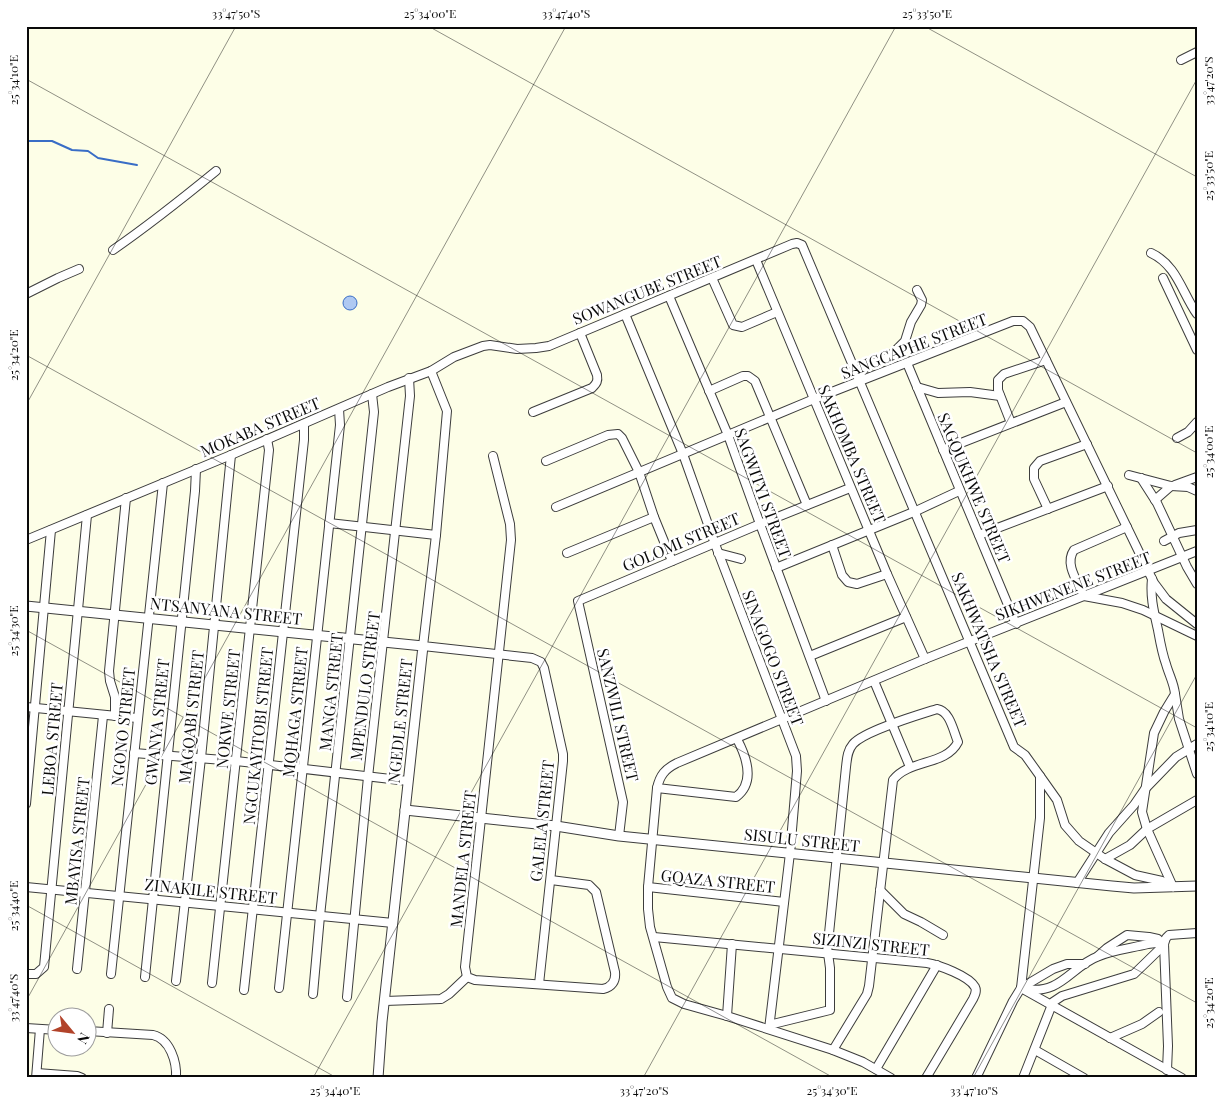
<svg xmlns="http://www.w3.org/2000/svg" width="1223" height="1104" font-family="'Playfair Display',serif">
	<style>
		.water { fill: #afc9f2; stroke: #396dc6 }
		.lines { fill: none; stroke-linecap: round; stroke-linejoin: round }
		.stream { stroke: #396dc6; stroke-width: 2 }
		.minor-casing { stroke: #3d3d3d; stroke-width: 10 }
		.tertiary-casing { stroke: #3d3d3d; stroke-width: 11 }
		.minor { stroke: #fff; stroke-width: 8 }
		.tertiary { stroke: #fff; stroke-width: 9 }
		.ticks { fill: none; stroke: #0a0a0a; stroke-width: 1; stroke-opacity: 0.45 }
		.labels { text-anchor: middle; stroke-width: 5; stroke-linejoin: round; paint-order: stroke }
		.street-label { font-size: 16px; fill: #0a0a0a; stroke: #fff }
		.neatline { fill: none; stroke: #0a0a0a; stroke-width: 2 }
		.ticks-label { font-size: 12px; text-anchor: middle; fill: #0a0a0a }
	</style>
	<rect width="100%" height="100%" fill="#fdfee7"/>
	<circle class="water" cx="350" cy="303" r="7"/>
	<g class="lines">
		<polyline class="stream" points="26,141 52,141 72,150 88,151 98,158 137,165"/>
		<g class="minor-casing">
			<g id="minor">
				<polyline points="1181,60 1197,52"/>
				<path d="M113,250C149,225 183,198 216,171"/>
				<path d="M1151,253C1177,265 1182,293 1197,314"/>
				<polyline points="756,260 887,574 925,659"/>
				<polyline points="712,278 733,325 742,327 777,312"/>
				<polyline points="1163,278 1197,350"/>
				<polyline points="26,294 58,278 79,269"/>
				<polyline points="669,296 728,435 760,524 826,701"/>
				<polyline points="625,314 683,454 715,544 796,756 797,771 790,853 769,1029"/>
				<polyline points="907,363 1016,624"/>
				<polyline points="431,371 447,411 436,535 423,646 532,658 541,662 544,668 563,754 563,761 539,984"/>
				<polyline points="859,378 862,371 867,366 889,357 905,341 911,322 921,305 922,300 917,290"/>
				<polyline points="917,387 938,393 970,392 1000,396"/>
				<polyline points="709,391 743,376 748,376 755,381 807,505"/>
				<path d="M533,412L592,388C597,383 598,381 597,375L580,333"/>
				<polyline points="1011,423 998,390 998,380 1004,374 1046,360"/>
				<polyline points="1177,438 1188,432 1197,422"/>
				<polyline points="943,450 1066,402"/>
				<path d="M493,456L510,524L511,540L465,967L467,977L475,980L603,989C612,987 616,981 615,972L596,892L589,885L551,880"/>
				<polyline points="546,461 608,435 618,434 622,438 639,472 654,517 672,561"/>
				<polyline points="1129,475 1171,486 1188,487 1197,491"/>
				<polyline points="1141,478 1157,503 1187,567 1197,584"/>
				<polyline points="1175,485 1197,477"/>
				<polyline points="1155,500 1171,486"/>
				<polyline points="556,507 814,399 1013,321 1023,321 1030,327 1154,583 1166,599 1197,624"/>
				<polyline points="1048,509 1034,479 1034,468 1040,461 1087,444"/>
				<polyline points="329,523 436,535"/>
				<path d="M1127,527L1074,550C1064,564 1078,582 1084,596L1122,603L1143,610L1197,636"/>
				<polyline points="979,535 1108,486"/>
				<polyline points="26,540 231,455 388,387 431,371 454,357 483,346 490,345 517,349 536,348 549,346 792,244 797,243 802,245 1014,747 1025,755 1040,776 1040,818 1021,988 1013,1001 976,1078"/>
				<polyline points="1164,541 1179,533 1197,530"/>
				<polyline points="832,545 842,575 848,582 857,584 887,574"/>
				<polyline points="567,553 654,517"/>
				<polyline points="718,553 741,559"/>
				<polyline points="776,568 916,511 959,491"/>
				<path d="M1152,579C1150,597 1154,612 1158,630C1160,641 1162,653 1166,664C1169,675 1174,683 1175,694L1164,712L1154,733L1142,812L1147,829L1173,887"/>
				<polyline points="810,656 906,617"/>
				<polyline points="874,681 910,767"/>
				<polyline points="1175,694 1179,719 1197,774"/>
				<polyline points="26,707 137,718"/>
				<polyline points="115,716 115,697 110,681 109,671 126,498"/>
				<polyline points="134,753 236,761 408,781"/>
				<polyline points="1040,776 1057,800 1065,825 1079,841 1105,859 1135,875 1162,881 1173,887"/>
				<path d="M657,788L736,797C756,782 746,756 737,739"/>
				<polyline points="26,804 51,530"/>
				<polyline points="619,836 623,802 578,601 760,524 850,488"/>
				<polyline points="1105,859 1130,845 1147,829 1197,800"/>
				<polyline points="1077,883 1109,833 1134,805 1145,789 1176,757 1197,744"/>
				<polyline points="26,887 393,923"/>
				<polyline points="648,887 784,902"/>
				<polyline points="880,890 904,914 921,922 943,935"/>
				<path d="M654,937L927,963C939,965 969,976 975,987C977,991 975,995 973,999L926,1078"/>
				<path d="M827,953L846,767C847,759 847,751 853,744C864,731 918,715 937,709C950,711 953,730 958,742C946,766 909,759 893,780L869,986L867,994L833,1050"/>
				<polyline points="1098,956 1107,948 1127,935 1149,937 1158,939 1161,942"/>
				<polyline points="77,969 103,716"/>
				<polyline points="26,974 36,974 44,967 87,515"/>
				<polyline points="111,974 163,483"/>
				<polyline points="145,977 195,491 196,469"/>
				<polyline points="176,981 201,758 231,455"/>
				<polyline points="212,983 269,450 267,439"/>
				<polyline points="279,988 340,425 339,409"/>
				<polyline points="1021,988 1182,1078"/>
				<polyline points="1021,988 1053,969 1067,964 1085,964"/>
				<path d="M1026,989C1061,995 1071,966 1099,956C1114,950 1132,948 1148,944L1156,943L1164,945"/>
				<polyline points="244,990 304,440 304,424"/>
				<polyline points="313,994 320,916 374,412 372,394"/>
				<polyline points="347,997 368,777 410,396 409,378"/>
				<polyline points="385,1001 441,999 449,994 467,977"/>
				<polyline points="727,1016 732,944"/>
				<polyline points="773,1024 830,1010 830,968 828,953"/>
				<polyline points="26,1028 58,1030"/>
				<path d="M88,1031L153,1035C170,1039 177,1062 176,1078"/>
				<polyline points="107,1033 109,1009"/>
				<polyline points="1110,1038 1142,1024 1159,1012"/>
				<polyline points="1035,1050 1084,1078"/>
				<polyline points="876,1069 937,965"/>
				<polyline points="1167,1070 1168,1046 1164,944 1166,938 1169,935 1197,933"/>
				<polyline points="37,1073 77,1076 82,1078"/>
				<polyline points="36,1078 40,1029"/>
				<path d="M891,1078L863,1062L833,1050L727,1016L684,1004L672,998L667,987L650,927L648,909V887L657,788C660,775 665,769 677,763L925,659L1197,551"/>
				<polyline points="1023,1078 1053,1002 1062,996 1134,974 1164,945"/>
			</g>
		</g>
		<g class="tertiary-casing">
			<g id="tertiary">
				<polyline points="26,606 423,646 382,1022 378,1078"/>
				<polyline points="405,810 556,826 619,836 1112,886 1134,888 1197,886"/>
			</g>
		</g>
		<use href="#minor" class="minor"/>
		<use href="#tertiary" class="tertiary"/>
	</g>
	<path class="ticks" d="M428,26L1197,453M924,26L1197,177M26,79L1197,728M26,355L1197,1003M26,405L236,26M26,630L834,1078M26,905L337,1078M26,1001L566,26M313,1078L896,26M643,1078L1197,79M973,1078L1197,674"/>
	<g class="labels">
		<g class="street-label">
			<text transform="translate(647 290) rotate(-22)" y="6">SOWANGUBE STREET</text>
			<text transform="translate(914 346) rotate(-21)" y="6">SANGCAPHE STREET</text>
			<text transform="translate(260 427) rotate(-23)" y="6">MOKABA STREET</text>
			<text transform="translate(852 454) rotate(67)" y="6">SAKHOMBA STREET</text>
			<text transform="translate(974 488) rotate(67)" y="6">SAGQUKHWE STREET</text>
			<text transform="translate(763 493) rotate(70)" y="6">SAGWITYI STREET</text>
			<text transform="translate(681 542) rotate(-23)" y="6">GOLOMI STREET</text>
			<text transform="translate(1073 586) rotate(-21)" y="6">SIKHWENENE STREET</text>
			<text transform="translate(226 611) rotate(6)" y="6">NTSANYANA STREET</text>
			<text transform="translate(989 650) rotate(67)" y="6">SAKHWATSHA STREET</text>
			<text transform="translate(773 658) rotate(69)" y="6">SINAGOGO STREET</text>
			<text transform="translate(365 686) rotate(-83)" y="6">MPENDULO STREET</text>
			<text transform="translate(331 692) rotate(-84)" y="6">MANGA STREET</text>
			<text transform="translate(228 709) rotate(-84)" y="6">NOKWE STREET</text>
			<text transform="translate(295 712) rotate(-84)" y="6">MQHAGA STREET</text>
			<text transform="translate(618 715) rotate(77)" y="6">SANZWILI STREET</text>
			<text transform="translate(191 717) rotate(-84)" y="6">MAGQABI STREET</text>
			<text transform="translate(400 721) rotate(-84)" y="6">NGEDLE STREET</text>
			<text transform="translate(157 722) rotate(-84)" y="6">GWANYA STREET</text>
			<text transform="translate(123 727) rotate(-84)" y="6">NGONO STREET</text>
			<text transform="translate(258 736) rotate(-84)" y="6">NGCUKAYITOBI STREET</text>
			<text transform="translate(52 739) rotate(-85)" y="6">LEBOA STREET</text>
			<text transform="translate(542 821) rotate(-84)" y="6">GALELA STREET</text>
			<text transform="translate(802 840) rotate(6)" y="6">SISULU STREET</text>
			<text transform="translate(77 841) rotate(-84)" y="6">MBAYISA STREET</text>
			<text transform="translate(463 859) rotate(-84)" y="6">MANDELA STREET</text>
			<text transform="translate(718 881) rotate(6)" y="6">GQAZA STREET</text>
			<text transform="translate(211 891) rotate(6)" y="6">ZINAKILE STREET</text>
			<text transform="translate(871 944) rotate(6)" y="6">SIZINZI STREET</text>
		</g>
	</g>
	<rect width="1223" height="1104" fill="none" stroke="#ffffff" stroke-width="55"/>
	<g transform="translate(72 1032) rotate(119)"><circle r="24" fill="#ffffff" stroke="#9d9d9d"/>
	<path d="M0-4L9 19L0 12L-9 19Z" fill="#b2432a"/>
	<text y="-8" font-size="14" font-weight="bold" text-anchor="middle" fill="#0a0a0a">N</text>
	</g>
	<rect x="28" y="28" width="1168" height="1048" class="neatline"/>
	<g class="ticks-label">
		<text x="236" y="18">33°47'50"S</text>
		<text x="430" y="18">25°34'00"E</text>
		<text x="566" y="18">33°47'40"S</text>
		<text x="927" y="18">25°33'50"E</text>
		<text transform="translate(14 80) rotate(-90)" y="4">25°34'10"E</text>
		<text transform="translate(1209 81) rotate(-90)" y="4">33°47'20"S</text>
		<text transform="translate(1209 176) rotate(-90)" y="4">25°33'50"E</text>
		<text transform="translate(14 355) rotate(-90)" y="4">25°34'20"E</text>
		<text transform="translate(1209 452) rotate(-90)" y="4">25°34'00"E</text>
		<text transform="translate(14 631) rotate(-90)" y="4">25°34'30"E</text>
		<text transform="translate(1209 727) rotate(-90)" y="4">25°34'10"E</text>
		<text transform="translate(14 906) rotate(-90)" y="4">25°34'40"E</text>
		<text transform="translate(14 998) rotate(-90)" y="4">33°47'40"S</text>
		<text transform="translate(1209 1003) rotate(-90)" y="4">25°34'20"E</text>
		<text x="335" y="1095">25°34'40"E</text>
		<text x="644" y="1095">33°47'20"S</text>
		<text x="832" y="1095">25°34'30"E</text>
		<text x="974" y="1095">33°47'10"S</text>
	</g>
</svg>
